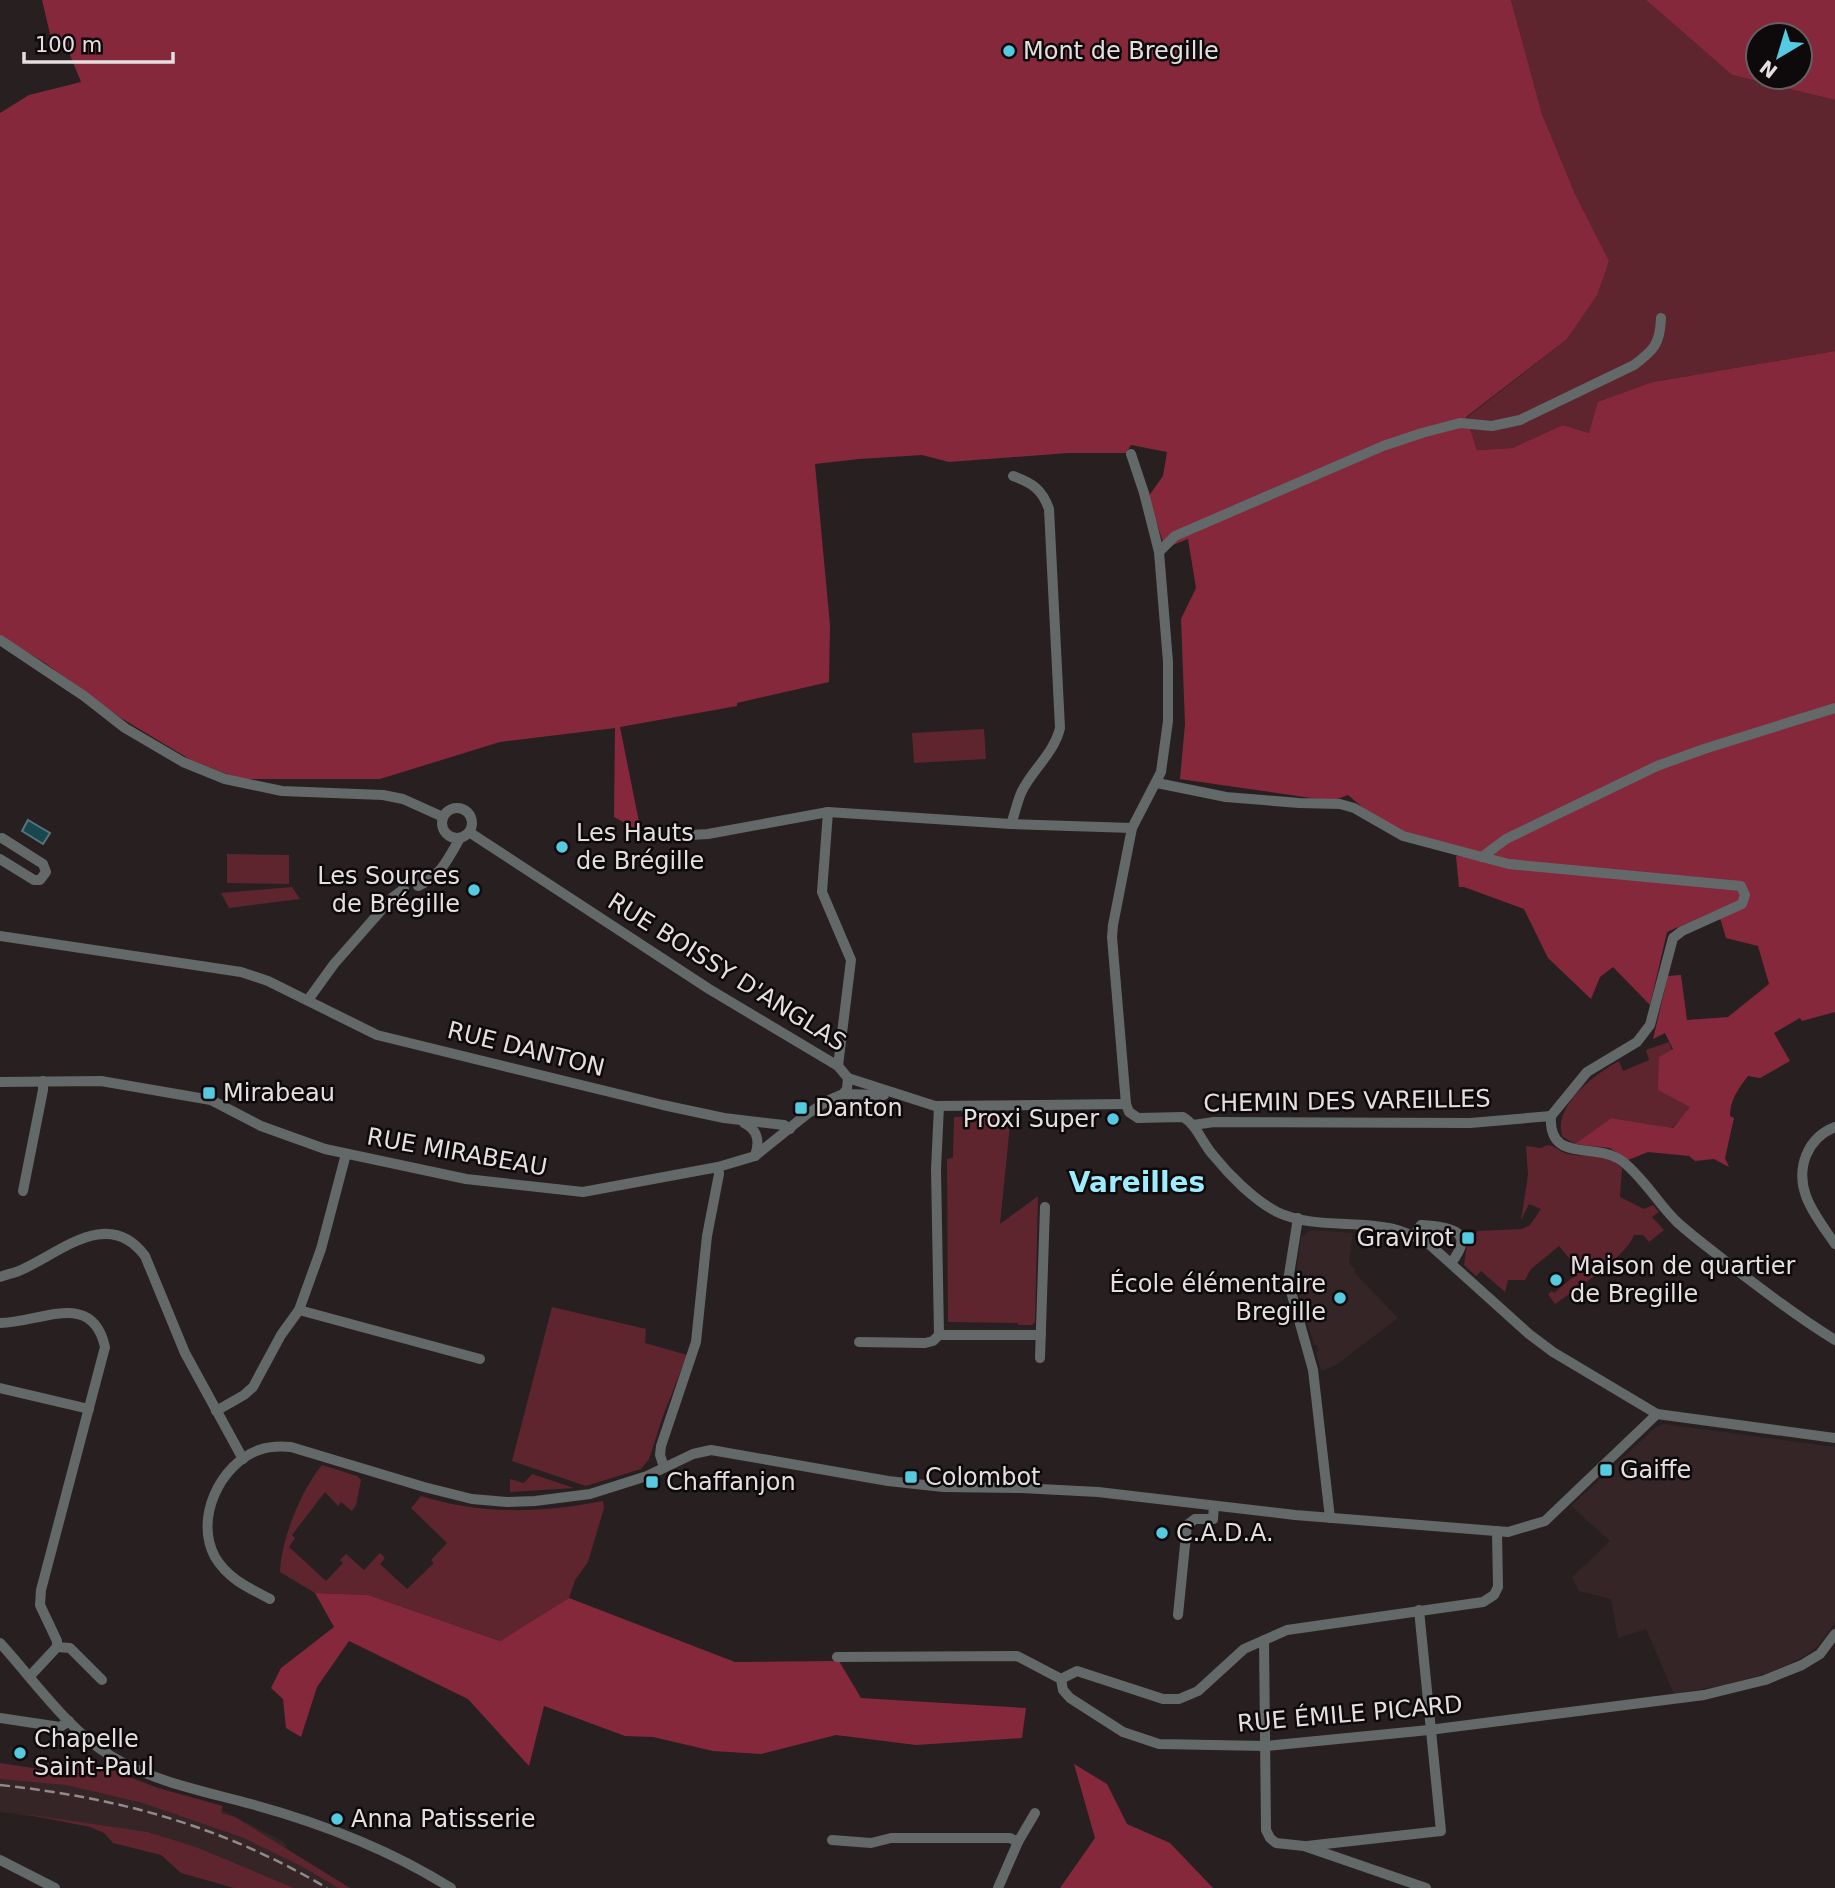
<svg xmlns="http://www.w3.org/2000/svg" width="1835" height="1888" font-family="'DejaVu Sans',sans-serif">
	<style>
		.built { fill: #352527 }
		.green { fill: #5e252f }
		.forest { fill: #86283c; fill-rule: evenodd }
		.water { fill: #194750; stroke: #56757b; stroke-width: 2 }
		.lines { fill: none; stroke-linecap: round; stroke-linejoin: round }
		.minor { stroke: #636869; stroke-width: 10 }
		.rail { stroke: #91898a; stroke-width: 2.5; stroke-dasharray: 10 5; stroke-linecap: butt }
		.poi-dot { fill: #55cae0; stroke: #0e0a0b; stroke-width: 2.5 }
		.labels { text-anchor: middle; stroke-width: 5; stroke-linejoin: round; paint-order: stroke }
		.poi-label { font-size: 24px; fill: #e5dfdf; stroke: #0e0a0b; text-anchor: start }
		.street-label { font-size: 24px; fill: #e5dfdf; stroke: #0e0a0b }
		.quarter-label { font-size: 28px; font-weight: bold; fill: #9eedfd; stroke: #0e0a0b }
	</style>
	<rect width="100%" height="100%" fill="#281f20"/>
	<g class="built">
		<polygon points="1311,1230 1353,1233 1349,1263 1356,1270 1354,1272 1398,1318 1336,1365 1321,1371 1316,1352 1318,1351 1317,1345 1314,1345 1295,1281 1301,1237"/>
		<polygon points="1664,1424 1835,1447 1835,1623 1818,1646 1805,1656 1774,1671 1730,1684 1674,1694 1646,1629 1618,1638 1611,1599 1579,1591 1572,1577 1610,1541 1571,1506 1656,1427"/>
		<polygon points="0,1769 143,1785 226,1812 284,1842 288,1850 349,1888 294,1888 196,1847 148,1832 0,1812"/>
	</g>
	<g class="green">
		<polygon points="1511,0 1646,0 1732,75 1835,100 1835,351 1653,382 1589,433 1563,425 1512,448 1477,450 1466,418 1566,340 1609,262 1576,196 1542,114"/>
		<polygon points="984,729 986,759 914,763 912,733"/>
		<polygon points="227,854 289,855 289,884 227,883"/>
		<polygon points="292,887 300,899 229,908 221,893"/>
		<path d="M1669,1042L1691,1107L1672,1128L1611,1118L1575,1144L1563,1137C1551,1107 1596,1073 1619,1061L1623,1071L1649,1060L1646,1050Z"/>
		<polygon points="1011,1115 1000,1224 1038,1196 1035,1322 1032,1325 1018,1325 1018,1323 948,1322 947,1159 953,1158 954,1117"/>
		<path d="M1548,1145C1555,1146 1560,1152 1568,1154C1588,1158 1606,1152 1622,1168L1620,1197L1644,1209L1653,1205L1659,1212L1652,1217L1664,1230L1649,1242L1643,1235H1634C1627,1256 1575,1290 1555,1304L1548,1294L1552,1291L1554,1293L1580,1271L1559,1246L1531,1269L1525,1280H1508L1505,1292L1481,1271L1476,1276L1464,1265L1467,1244L1478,1231L1522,1229L1530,1225L1541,1209L1529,1204L1521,1220L1528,1175L1526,1146L1540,1148Z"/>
		<polygon points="552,1307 646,1329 645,1343 687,1355 663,1416 649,1459 641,1469 586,1486 512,1461"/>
		<path d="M322,1465L357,1476L361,1480L356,1505L352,1511L341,1502L338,1506L325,1492L292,1535L295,1538L289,1547L326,1581L343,1563L340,1560L346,1554L364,1570L380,1553L385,1558L380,1564L407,1589L434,1563L431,1560L447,1543L411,1508L421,1496C481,1515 542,1513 603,1501L604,1508L588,1562L575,1580L569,1598L500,1641L368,1595L315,1593L280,1572C281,1540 301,1490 322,1465Z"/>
		<polygon points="532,1474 574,1488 510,1492 510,1479 524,1483"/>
		<polygon points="48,1760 91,1765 112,1770 158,1788 223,1806 221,1813 235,1817 350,1888 338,1888 305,1868 244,1838 143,1803 66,1785 0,1779 0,1763 46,1770"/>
		<polygon points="24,1814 148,1832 196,1847 294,1888 234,1888 181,1873 161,1855 113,1843 104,1833 90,1827"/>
	</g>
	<g class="forest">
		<path d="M42,0H1511L1542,114L1576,196L1609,261L1597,295L1566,340L1466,417L1477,450L1512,448L1563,425L1589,433L1598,402L1653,382L1835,351V1012L1802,1021L1800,1018L1774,1033L1790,1061L1760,1078L1748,1076C1738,1089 1730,1100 1730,1116L1734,1118L1725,1158L1729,1167L1714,1159L1695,1161L1689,1156L1648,1152L1628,1160L1610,1148L1575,1144L1611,1118L1673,1128L1690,1107L1658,1090L1659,1057L1673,1049L1665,1033L1653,1039L1668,976L1681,975L1687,1020L1728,1017L1769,984L1758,946L1726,938L1721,921L1715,911L1667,932L1650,1005L1613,967L1600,977L1591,999L1548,958L1524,909L1464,887H1459L1456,856L1476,857L1415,838L1375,818L1348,795L1332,801L1180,779L1185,724L1181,619L1196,588L1188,539L1165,548L1148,497L1163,476L1167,452L1131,445L1126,453H1068L949,462L922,455L859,459L815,464L830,625L829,682L737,703V706L620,727L641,832L614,817L615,728L500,742L380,779H240L191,760L121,718L45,663L0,636V113L29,95L81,82L63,38H51Z"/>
		<path d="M1646,0H1835V100L1732,75ZM1758,35H1800V77H1758Z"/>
		<polygon points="315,1593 368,1595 500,1641 569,1598 735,1662 839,1661 861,1698 1026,1708 1022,1738 916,1745 836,1735 761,1754 713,1751 653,1737 625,1736 544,1706 529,1766 468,1699 349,1641 317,1687 301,1737 286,1728 283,1699 271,1688 281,1668 334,1627"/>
		<polygon points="1074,1764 1107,1784 1127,1824 1170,1843 1213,1888 1060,1888 1095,1838"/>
	</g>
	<polygon class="water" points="28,820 50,833 43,844 22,831"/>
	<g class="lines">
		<g class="minor">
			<path d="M1131,454L1144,493L1159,552L1168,662V721L1161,772L1132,828L1113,925L1112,937L1126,1104L1129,1112L1138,1118L1183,1117C1197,1125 1202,1143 1213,1155C1229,1175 1254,1200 1277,1212C1313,1229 1357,1220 1394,1229C1407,1232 1418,1238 1429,1244L1529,1334L1553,1352L1657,1414L1835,1438"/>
			<path d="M1159,552L1175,536L1383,446L1422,433L1460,423L1492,426L1520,420L1634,365C1654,350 1660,344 1661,318"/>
			<polyline points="0,640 84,696 125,728 183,762 225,779 282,791 383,795 403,799 443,817"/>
			<path d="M1835,708L1704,749L1657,766L1506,839L1482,857L1509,864L1741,886L1745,895L1742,904L1682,931L1673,938L1650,1025L1637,1042L1587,1072L1551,1116C1548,1164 1595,1141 1622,1161C1643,1177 1657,1202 1676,1221C1693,1237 1712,1250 1730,1265C1764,1291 1798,1317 1835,1340"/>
			<polyline points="1157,783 1226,797 1299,803 1340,804 1354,808 1403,836 1482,857"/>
			<circle cx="457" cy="823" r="15"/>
			<polyline points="828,812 822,892 851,960 838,1066"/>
			<path d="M1011,824C1015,814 1017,801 1022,791C1033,769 1054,753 1060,728L1049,509C1042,489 1032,483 1013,476"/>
			<polyline points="691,835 708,834 828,812 1011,824 1132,828"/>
			<polyline points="0,859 34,880 40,880 46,872 43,864 2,838"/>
			<path d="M418,886C440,877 448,859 460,838"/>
			<polyline points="0,936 241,972 268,981 377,1035 663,1105 724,1118 784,1125 790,1129"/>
			<polyline points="308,1000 334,964 393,897 404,889"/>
			<polyline points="848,1078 935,1106 1126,1104"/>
			<polyline points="0,1082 101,1081 211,1100 261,1126 325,1149 466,1179 583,1192 718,1167 755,1156 807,1114 831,1099 843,1094 847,1089 848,1078 838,1066 709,989 469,832"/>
			<polyline points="843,1094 884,1095"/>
			<path d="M744,1123C758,1130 760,1141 755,1156"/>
			<polyline points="1193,1125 1214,1122 1470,1123 1551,1116"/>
			<path d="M1835,1127C1807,1138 1796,1168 1806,1196C1812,1213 1825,1229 1835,1244"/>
			<polyline points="23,1191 43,1090 43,1081"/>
			<polyline points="1298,1218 1288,1281 1313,1370 1330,1518"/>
			<path d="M1414,1236L1421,1225C1447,1227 1478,1229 1451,1263"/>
			<path d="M0,1277C7,1274 15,1273 21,1270C59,1254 108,1206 145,1256L185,1353L243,1459"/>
			<polyline points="299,1310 480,1359"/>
			<path d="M0,1323C40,1323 92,1289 105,1347L41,1590L40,1605L57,1641V1647L30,1676"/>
			<polyline points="939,1335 936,1169 939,1106"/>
			<polyline points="859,1342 925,1343 933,1341 939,1335 1041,1335"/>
			<polyline points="1040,1358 1045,1207"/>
			<polyline points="0,1388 89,1409"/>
			<polyline points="216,1411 244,1395 253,1387 281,1335 299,1310 321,1249 346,1154"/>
			<polyline points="664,1467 660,1455 661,1446 696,1342 707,1236 719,1174 718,1167"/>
			<path d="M270,1599C249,1588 228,1579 215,1557C194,1519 220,1464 259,1450C270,1446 280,1446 291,1447L424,1487L472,1499L507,1502L535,1501L590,1494L647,1476L693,1454L711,1450L888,1481L943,1487L1021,1488L1098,1492L1295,1515L1508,1532L1545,1521L1657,1414"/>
			<polyline points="1178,1615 1187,1525 1195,1519 1213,1519 1214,1506"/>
			<polyline points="1264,1640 1266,1830 1270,1838 1276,1843 1304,1846 1426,1888"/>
			<path d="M0,1643C33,1679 69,1731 111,1756C154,1782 203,1791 251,1804C321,1823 389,1849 451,1888"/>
			<polyline points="57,1647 70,1648 102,1680"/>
			<polyline points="837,1657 1017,1656 1061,1679 1063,1690 1070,1698 1123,1732 1159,1744 1266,1746 1429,1730 1704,1695 1765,1680 1802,1665 1820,1654 1835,1634"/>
			<polyline points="1061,1679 1077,1671 1163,1699 1179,1699 1198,1691 1244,1649 1287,1630 1483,1602 1494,1595 1498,1587 1497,1531"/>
			<polyline points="0,1718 60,1727 69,1721"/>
			<polyline points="832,1840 871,1843 891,1838 1010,1838 1018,1842 998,1888"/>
			<polyline points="1018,1842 1035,1813"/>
			<polyline points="1307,1846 1441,1831 1419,1610"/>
			<polyline points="0,1860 55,1888"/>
		</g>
		<path class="rail" d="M0,1785C120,1798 222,1826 327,1888"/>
	</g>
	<g class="poi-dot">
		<circle cx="1009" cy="51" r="7"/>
		<circle cx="562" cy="847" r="7"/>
		<circle cx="474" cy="890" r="7"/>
		<rect x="202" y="1086" width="14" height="14" rx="3.5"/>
		<rect x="794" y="1101" width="14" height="14" rx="3.5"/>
		<circle cx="1113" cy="1119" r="7"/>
		<rect x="1461" y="1231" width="14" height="14" rx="3.5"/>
		<circle cx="1556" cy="1280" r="7"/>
		<circle cx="1340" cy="1298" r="7"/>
		<rect x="1599" y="1463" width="14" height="14" rx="3.5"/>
		<rect x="904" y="1470" width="14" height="14" rx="3.5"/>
		<rect x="645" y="1475" width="14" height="14" rx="3.5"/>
		<circle cx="1162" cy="1533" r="7"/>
		<circle cx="20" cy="1753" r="7"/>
		<circle cx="337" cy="1819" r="7"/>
	</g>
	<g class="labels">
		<g class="poi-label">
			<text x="1023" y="59">Mont de Bregille</text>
			<text x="576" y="841">Les Hauts<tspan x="576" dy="28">de Brégille</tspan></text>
			<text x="460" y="884" text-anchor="end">Les Sources<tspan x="460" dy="28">de Brégille</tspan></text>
			<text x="223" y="1101">Mirabeau</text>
			<text x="815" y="1116">Danton</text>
			<text x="1099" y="1127" text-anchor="end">Proxi Super</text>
			<text x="1454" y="1246" text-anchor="end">Gravirot</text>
			<text x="1570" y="1274">Maison de quartier<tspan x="1570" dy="28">de Bregille</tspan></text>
			<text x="1326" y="1292" text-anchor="end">École élémentaire<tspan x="1326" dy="28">Bregille</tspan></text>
			<text x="1620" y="1478">Gaiffe</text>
			<text x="925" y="1485">Colombot</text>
			<text x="666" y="1490">Chaffanjon</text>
			<text x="1176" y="1541">C.A.D.A.</text>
			<text x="34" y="1747">Chapelle<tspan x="34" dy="28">Saint-Paul</tspan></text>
			<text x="351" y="1827">Anna Patisserie</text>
		</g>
		<g class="street-label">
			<text transform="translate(727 972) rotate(32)" y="8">RUE BOISSY D'ANGLAS</text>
			<text transform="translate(526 1049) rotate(14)" y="8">RUE DANTON</text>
			<text transform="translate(1347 1101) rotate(-1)" y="8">CHEMIN DES VAREILLES</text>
			<text transform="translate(457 1152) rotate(10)" y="8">RUE MIRABEAU</text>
			<text transform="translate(1350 1714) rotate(-5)" y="8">RUE ÉMILE PICARD</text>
		</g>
		<g class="quarter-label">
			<text x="1137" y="1192">Vareilles</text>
		</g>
	</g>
	<g transform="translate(1779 56) rotate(218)"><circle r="33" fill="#0e0a0b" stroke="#645f60" stroke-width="2"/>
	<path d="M0-5L12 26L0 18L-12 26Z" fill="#55cae0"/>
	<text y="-10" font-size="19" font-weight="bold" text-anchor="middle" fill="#e5dfdf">N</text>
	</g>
	<path d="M24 52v10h149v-10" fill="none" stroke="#e5dfdf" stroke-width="3.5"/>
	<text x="35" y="52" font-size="21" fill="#e5dfdf" stroke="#0e0a0b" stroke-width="5" paint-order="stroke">100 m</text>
</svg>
